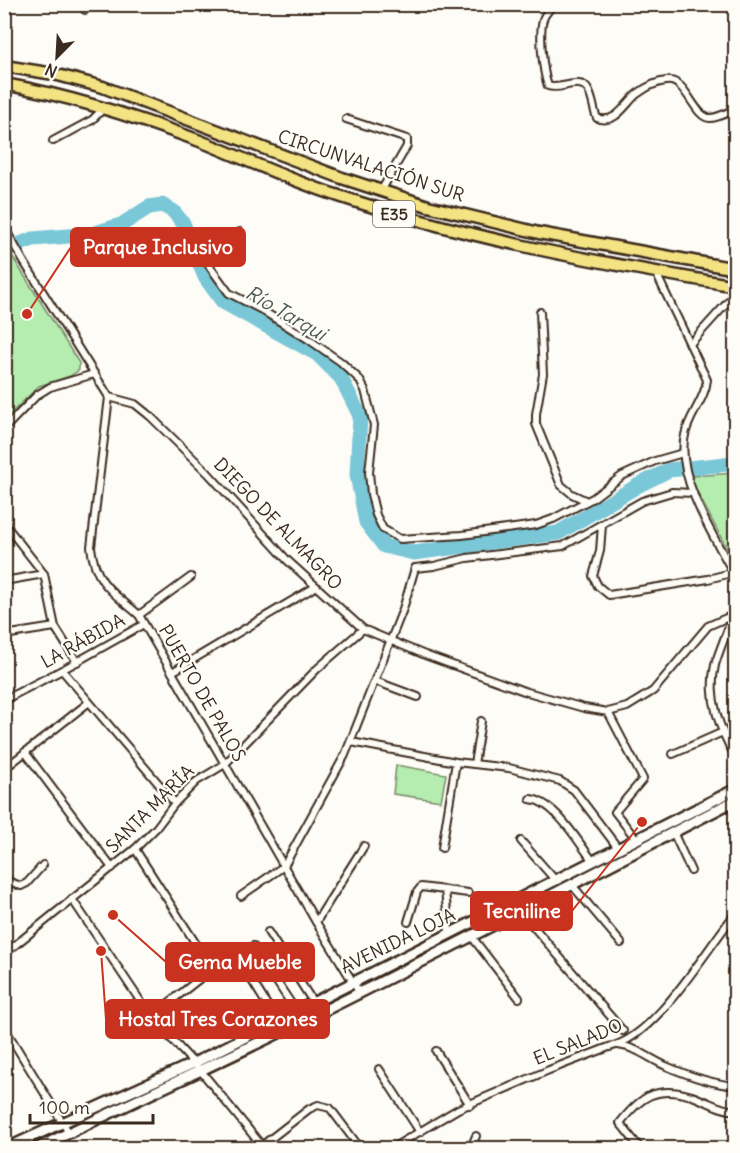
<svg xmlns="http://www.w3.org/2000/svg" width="740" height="1153" font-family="Delius,sans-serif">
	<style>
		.green { fill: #b5ecaf; stroke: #788b66; stroke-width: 1.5 }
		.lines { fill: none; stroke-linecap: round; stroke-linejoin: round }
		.river { stroke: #7ac7d8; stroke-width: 15 }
		.minor-casing { stroke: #3b2a1e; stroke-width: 10 }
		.secondary-casing { stroke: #3b2a1e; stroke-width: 14 }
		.trunk-casing { stroke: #3b2a1e; stroke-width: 15 }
		.minor { stroke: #fdfcf7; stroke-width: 6 }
		.secondary { stroke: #fdfcf7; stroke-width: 9 }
		.trunk { stroke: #f4e382; stroke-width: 10 }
		.labels { text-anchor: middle; stroke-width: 4.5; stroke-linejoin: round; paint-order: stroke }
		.shield { fill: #fdfcf7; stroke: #75695f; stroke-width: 1.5 }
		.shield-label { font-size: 16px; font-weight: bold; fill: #3b2a1e }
		.street-label { font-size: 18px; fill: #3b2a1e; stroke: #fdfcf7 }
		.water-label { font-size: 20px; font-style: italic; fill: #4e5956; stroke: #fdfcf7 }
		.leader { fill: none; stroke: #c8321e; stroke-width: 2 }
		.callout-dot { fill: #c8321e; stroke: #fdfcf7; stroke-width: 2 }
		.callout { fill: #c8321e; stroke: #c8321e; stroke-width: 2 }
		.callout-label { font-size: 20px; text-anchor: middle; font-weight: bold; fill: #fff }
	</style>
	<rect width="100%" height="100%" fill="#fdfcf7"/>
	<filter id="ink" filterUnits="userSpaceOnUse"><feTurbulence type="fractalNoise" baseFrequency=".0167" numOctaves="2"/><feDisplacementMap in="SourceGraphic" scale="12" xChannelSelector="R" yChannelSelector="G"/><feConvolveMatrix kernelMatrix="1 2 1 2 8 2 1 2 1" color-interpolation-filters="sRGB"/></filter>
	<g filter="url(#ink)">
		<g class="green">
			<polygon points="12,256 79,363 79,370 70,376 39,386 5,419 4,262"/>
			<polygon points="735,473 735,564 693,484 692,476"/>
			<polygon points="396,765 446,774 441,801 393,794"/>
		</g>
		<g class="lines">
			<polyline class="river" points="4,250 33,239 92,234 121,225 149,207 162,205 173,211 183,223 205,277 223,302 317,354 341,378 360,416 357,475 366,522 384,546 414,553 558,533 639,485 669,470 736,463"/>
			<g class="minor-casing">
				<g id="minor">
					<path d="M553,4C550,9 546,13 544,17C538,30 543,72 548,86C560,91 581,76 588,90C593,98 593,109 597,118C616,125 625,104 637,94C645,88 656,82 666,81C686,77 694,118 710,118C718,118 728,112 736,109"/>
					<polyline points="85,10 85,4"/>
					<polyline points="346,119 407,139 407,146 381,191"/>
					<polyline points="53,141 92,120 104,108"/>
					<polyline points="4,227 24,262 109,397 135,404 150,416 208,473 287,560 363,629 425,655 524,691 584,708 608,712 627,707 653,691 708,626 733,615"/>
					<polyline points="240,232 211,246 206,251 205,257 210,267 229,293 260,309 308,339 341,362 359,379 365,390 374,425 369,472 371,494 376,515 383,529 400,539 462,535 536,525 553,519 593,498 622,476 655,461 683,453"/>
					<path d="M656,273L707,380C705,400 689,415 685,435C675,476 714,537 733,572L736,580"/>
					<polyline points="540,312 543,374 536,414 536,424 561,485 572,494 587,501"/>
					<polyline points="690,344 736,293"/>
					<path d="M109,397L91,547C95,584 114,593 139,615L316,922L359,992"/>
					<polyline points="4,429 37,395 50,387 94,374"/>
					<polyline points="4,523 44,574 55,627 77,662"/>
					<polyline points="602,525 600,551 593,576 598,586 609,595 708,579 735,572"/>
					<polyline points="4,581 44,574"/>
					<path d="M736,603C731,625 721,644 715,665C707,698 720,730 736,758"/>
					<polyline points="139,615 191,577"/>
					<polyline points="4,635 55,627"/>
					<polyline points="62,670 175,803"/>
					<polyline points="172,672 315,587"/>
					<polyline points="375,681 418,697"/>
					<polyline points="4,700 62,670 144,624"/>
					<polyline points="608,712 643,779 615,812 636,839"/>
					<polyline points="351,742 456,762 509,768 560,781 574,790 618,848"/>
					<polyline points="25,752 112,868"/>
					<polyline points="673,754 723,732"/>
					<polyline points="474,764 481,721"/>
					<polyline points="4,769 88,703"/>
					<path d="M530,799C555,801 578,842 593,861"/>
					<polyline points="673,832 691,871"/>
					<polyline points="521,841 556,881"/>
					<polyline points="442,848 456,762"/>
					<polyline points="135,849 207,961 208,969 203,976 151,1017"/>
					<polyline points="4,876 10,882 21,886 27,883 43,865"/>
					<polyline points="572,885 621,943"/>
					<polyline points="445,890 468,893"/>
					<polyline points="241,896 284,866 345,755 403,609 415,568 434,566 467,558 563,546 642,501 672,492 693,493"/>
					<polyline points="72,899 151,1017 201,1071 262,1146"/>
					<polyline points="520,911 623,1031"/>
					<polyline points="316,922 364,846"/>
					<polyline points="408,922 417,892 421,887 445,890 449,933"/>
					<polyline points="268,932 313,1002"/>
					<polyline points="472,937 519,998"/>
					<polyline points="253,946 296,1011"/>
					<polyline points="4,954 135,849 156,828 175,803 197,781 225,764 317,669 363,629"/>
					<polyline points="246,971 277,1021"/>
					<polyline points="4,1027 69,1133"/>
					<path d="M618,1045C636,1047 650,1059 666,1066C687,1075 713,1084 736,1086"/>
					<polyline points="436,1051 470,1105"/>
					<polyline points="379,1069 420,1132"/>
					<polyline points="260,1147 309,1109 318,1105 330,1108 360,1148"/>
					<path d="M392,1148L458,1109L549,1070L609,1047C656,1038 705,950 736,913"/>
					<polyline points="471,1148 476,1136"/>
					<path d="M640,1148L620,1123C641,1096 657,1085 692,1096C707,1101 719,1110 736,1111"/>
				</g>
			</g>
			<g class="secondary-casing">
				<g id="secondary">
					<polyline points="7,1148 194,1063 736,789"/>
					<path d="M38,1148C121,1107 205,1069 287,1029C438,955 586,877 736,800"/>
				</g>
			</g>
			<g class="trunk-casing">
				<g id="trunk">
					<polyline points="4,66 54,74 103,87 342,178 428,206 539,233 736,269"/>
					<path d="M4,84C71,96 136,117 200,141C246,159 291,181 339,196C468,239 601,263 736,286"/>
				</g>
			</g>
			<use href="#minor" class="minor"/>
			<use href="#secondary" class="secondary"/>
			<use href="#trunk" class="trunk"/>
		</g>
	</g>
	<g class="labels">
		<rect class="shield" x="373" y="201" width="42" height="26" rx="4.5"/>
		<g class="shield-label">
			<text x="394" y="220">E35</text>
		</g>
		<g class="street-label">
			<text transform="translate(371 166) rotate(18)" y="6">CIRCUNVALACIÓN SUR</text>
			<text transform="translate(278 524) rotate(46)" y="6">DIEGO DE ALMAGRO</text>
			<text transform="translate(83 641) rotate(-29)" y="6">LA RÁBIDA</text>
			<text transform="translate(202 693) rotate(60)" y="6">PUERTO DE PALOS</text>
			<text transform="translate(150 809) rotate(-45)" y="6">SANTA MARÍA</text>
			<text transform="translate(398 941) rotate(-26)" y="6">AVENIDA LOJA</text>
			<text transform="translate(578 1042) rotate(-22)" y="6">EL SALADO</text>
		</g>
		<g class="water-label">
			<text transform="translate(286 313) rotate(30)" y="7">Río Tarqui</text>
		</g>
	</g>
	<path class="leader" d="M27 314L71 247M642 822L572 911M113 915L166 962M101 951L106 1019"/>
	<g class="callout-dot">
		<circle cx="27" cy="314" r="6"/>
		<circle cx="642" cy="822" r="6"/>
		<circle cx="113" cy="915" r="6"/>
		<circle cx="101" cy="951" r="6"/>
	</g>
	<g class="callout">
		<rect x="71" y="228" width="174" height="38" rx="6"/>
		<rect x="471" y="892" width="101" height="38" rx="6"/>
		<rect x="166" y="943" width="148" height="38" rx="6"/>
		<rect x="106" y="1000" width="223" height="38" rx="6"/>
	</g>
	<g class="callout-label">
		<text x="158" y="254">Parque Inclusivo</text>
		<text x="522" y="918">Tecniline</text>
		<text x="240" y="969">Gema Mueble</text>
		<text x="218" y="1026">Hostal Tres Corazones</text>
	</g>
	<rect width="740" height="1153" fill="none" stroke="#fdfcf7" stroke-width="24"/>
	<rect x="12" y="12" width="716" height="1129" fill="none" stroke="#3b2a1e" stroke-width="2" filter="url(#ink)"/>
	<g transform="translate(57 57) rotate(204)" stroke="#fdfcf7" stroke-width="4.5" paint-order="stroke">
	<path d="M0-4.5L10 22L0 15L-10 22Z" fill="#3b2a1e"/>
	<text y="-9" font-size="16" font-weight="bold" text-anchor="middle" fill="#3b2a1e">N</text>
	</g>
	<path d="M30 1114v9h123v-9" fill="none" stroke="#3b2a1e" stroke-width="3"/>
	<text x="39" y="1114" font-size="18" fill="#3b2a1e" stroke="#fdfcf7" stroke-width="4.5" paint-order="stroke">100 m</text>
</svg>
